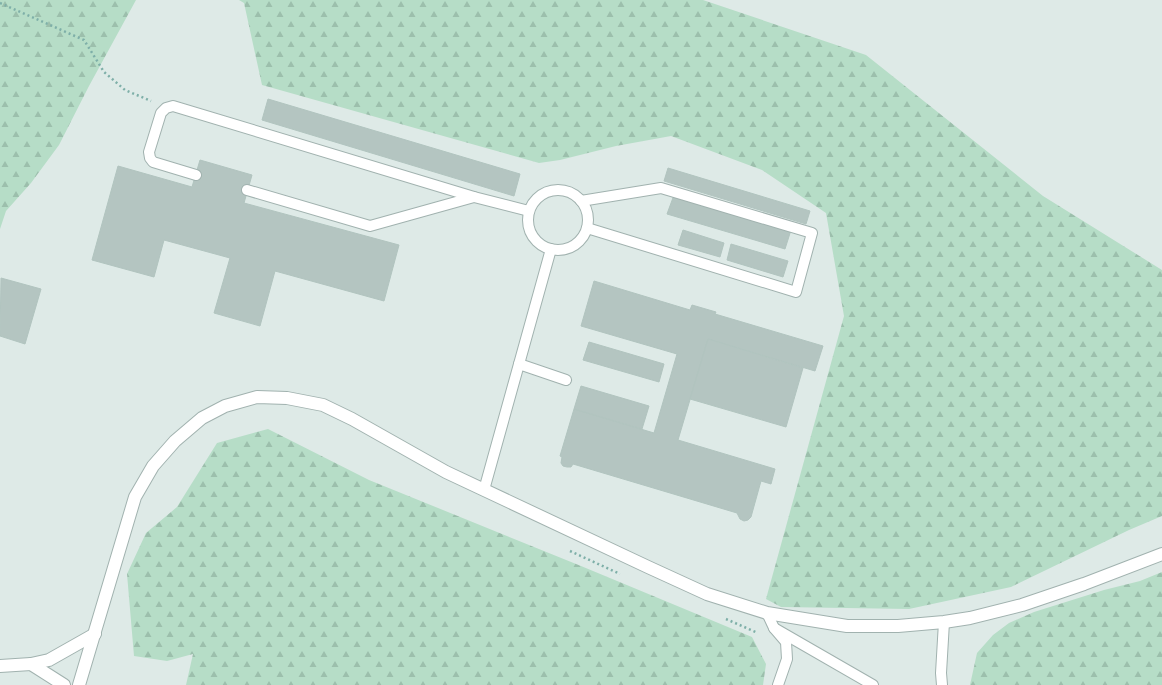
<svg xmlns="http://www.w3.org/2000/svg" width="1162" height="685" font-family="Lato,sans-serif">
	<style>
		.forest { fill: url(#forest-firs) }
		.building { fill: #b4c5c1; stroke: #b1c4bf }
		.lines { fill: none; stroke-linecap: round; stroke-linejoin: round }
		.lane-casing { stroke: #a1b2af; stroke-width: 12 }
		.street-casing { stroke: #a1b2af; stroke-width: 14 }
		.path { stroke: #7eafa8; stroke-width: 2.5; stroke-dasharray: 2 3; stroke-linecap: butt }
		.lane { stroke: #fff; stroke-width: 10 }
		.street { stroke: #fff; stroke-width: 12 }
	</style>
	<defs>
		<pattern id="forest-firs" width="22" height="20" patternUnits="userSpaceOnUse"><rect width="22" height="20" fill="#b6ddc7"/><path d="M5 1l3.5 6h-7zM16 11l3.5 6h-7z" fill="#9cbfac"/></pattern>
	</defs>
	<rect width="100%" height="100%" fill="#deeae7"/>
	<g class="forest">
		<polygon points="0,0 136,0 89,86 59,145 31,183 6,211 0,229"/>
		<polygon points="239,0 703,0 866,55 1043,196 1162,270 1162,516 1129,530 1011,587 909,609 781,607 766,599 844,316 826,213 762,170 671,136 616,146 560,160 539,163 262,85 244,3"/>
		<polygon points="268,429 369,480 581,566 752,637 766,664 763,685 186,685 193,654 167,661 134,656 127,574 146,533 177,507 217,443"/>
		<polygon points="1162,572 1162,685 970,685 977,653 993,635 1009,623 1034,612 1104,590 1140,581"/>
	</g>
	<g class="building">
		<polygon points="268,99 520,174 514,196 262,120"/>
		<polygon points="200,160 252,175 244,203 399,245 384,301 275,271 260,326 214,313 230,258 164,240 154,277 92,260 118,166 192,187"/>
		<polygon points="668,168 810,211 806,224 664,181"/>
		<polygon points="674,195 791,230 785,249 667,214"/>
		<polygon points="683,230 724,243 720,257 678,245"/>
		<polygon points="731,244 788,261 783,277 727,260"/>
		<polygon points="1,278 41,289 25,344 0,336"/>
		<polygon points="594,281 690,310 692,305 716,312 715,314 823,346 815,371 708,339 678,440 775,469 771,484 761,481 751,517 748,520 744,521 740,519 737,513 573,464 571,467 567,467 563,466 561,463 562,457 560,456 574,409 654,433 677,354 581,326"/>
		<polygon points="708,339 803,368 786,427 690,399"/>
		<polygon points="589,342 664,364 659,382 583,360"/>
		<polygon points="581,386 649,406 642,429 574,409"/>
	</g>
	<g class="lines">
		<g class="lane-casing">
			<g id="lane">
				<polyline points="196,175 153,162 150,158 149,152 161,113 166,108 173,106 474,197 529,211"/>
				<polyline points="247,190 370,226 474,197"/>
				<circle cx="558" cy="220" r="30"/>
				<polyline points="581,201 661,188 812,233 796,292 587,228"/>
				<polyline points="519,364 566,380"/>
				<polyline points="484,490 551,249"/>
				<polyline points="767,613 774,628 786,642 787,659 778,685"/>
				<polyline points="774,628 873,685"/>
				<polyline points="942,685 941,673 944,622"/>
			</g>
		</g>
		<g class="street-casing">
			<g id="street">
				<polyline points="31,664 64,685"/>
				<polyline points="0,666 31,664 49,660 95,634"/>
				<polyline points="79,685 135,497 153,466 175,441 202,418 225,406 257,397 287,398 323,405 352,419 446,472 648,567 707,594 767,613 847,626 898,626 944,622 970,618 1022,605 1084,584 1162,554"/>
			</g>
		</g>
		<g class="path">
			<polyline points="0,3 84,40 104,72 125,90 151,101"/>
			<polyline points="570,551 620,574"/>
			<polyline points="726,619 758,633"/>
		</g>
		<use href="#lane" class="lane"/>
		<use href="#street" class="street"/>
	</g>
</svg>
